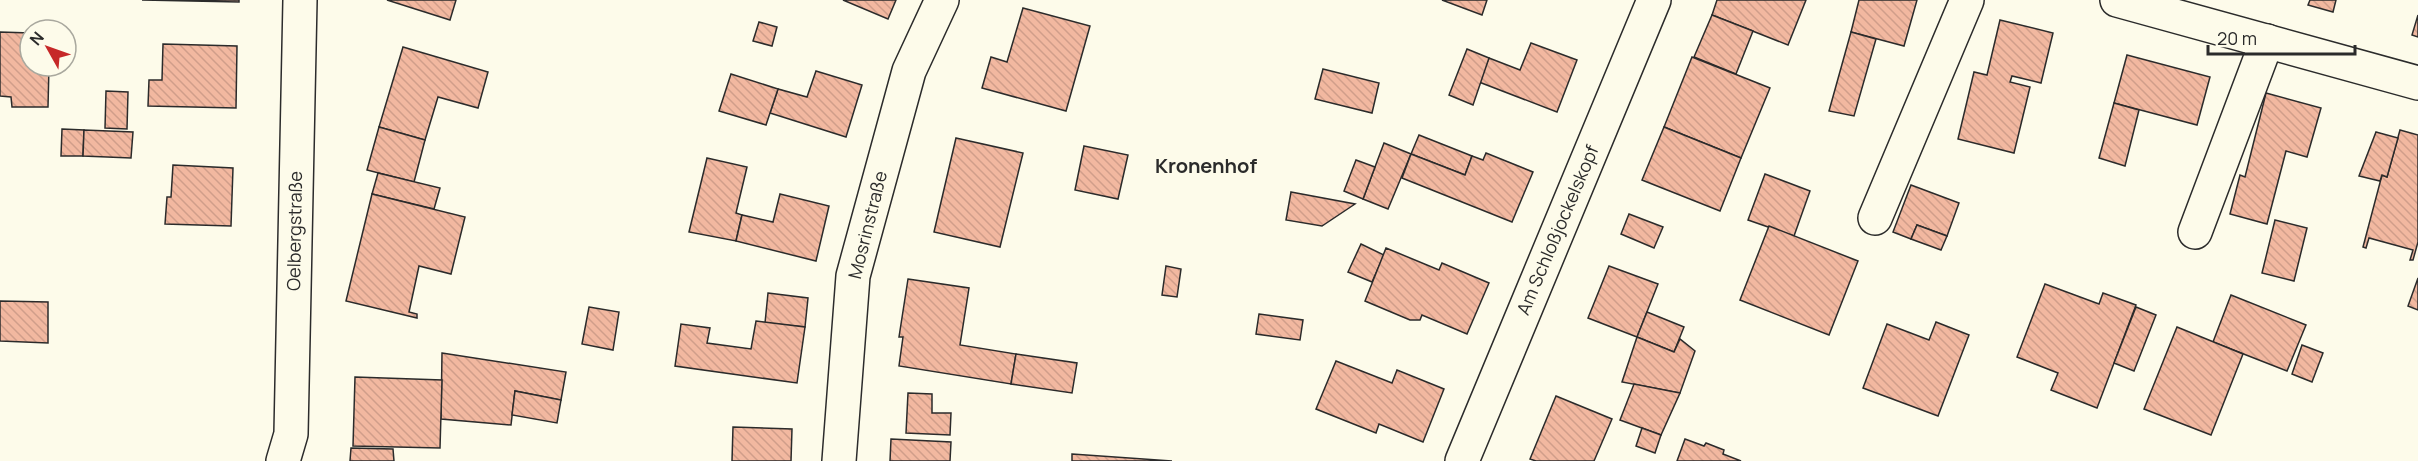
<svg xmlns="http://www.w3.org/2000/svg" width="2418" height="461" font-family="Manrope,sans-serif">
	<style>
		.building { fill: url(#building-back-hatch); stroke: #2b2b2b; stroke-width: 1.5 }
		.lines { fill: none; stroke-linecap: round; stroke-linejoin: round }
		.minor-casing { stroke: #2b2b2b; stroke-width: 36 }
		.minor { stroke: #fdfbea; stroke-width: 33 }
		.labels { text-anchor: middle; stroke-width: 4.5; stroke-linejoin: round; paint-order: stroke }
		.street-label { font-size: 18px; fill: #2b2b2b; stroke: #fdfbea }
		.neighbourhood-label { font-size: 20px; font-weight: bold; fill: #2b2b2b; stroke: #fdfbea }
	</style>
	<defs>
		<pattern id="building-back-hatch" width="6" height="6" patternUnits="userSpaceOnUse" patternTransform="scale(1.5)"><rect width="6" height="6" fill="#f2b8a0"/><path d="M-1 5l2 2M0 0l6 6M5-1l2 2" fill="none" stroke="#d09e8a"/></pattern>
	</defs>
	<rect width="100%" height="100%" fill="#fdfbea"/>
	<g class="building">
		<polygon points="142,0 239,0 239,2"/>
		<polygon points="387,0 456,0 450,20"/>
		<polygon points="843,0 896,0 888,19"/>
		<polygon points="1442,0 1487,0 1482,15"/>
		<polygon points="1717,0 1806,0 1788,45 1712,15"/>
		<polygon points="1859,0 1917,0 1904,46 1851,32"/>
		<polygon points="2310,0 2336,0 2333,12 2308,5"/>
		<polygon points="1023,8 1090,26 1066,111 982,88 991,57 1007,62"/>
		<polygon points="1712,15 1753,31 1736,74 1694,57"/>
		<polygon points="2418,15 2418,37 2412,35"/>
		<polygon points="2000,20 2053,33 2041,83 2012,76 2010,82 2030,87 2014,153 1958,139 1974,72 1987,75"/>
		<polygon points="759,22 777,27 772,46 753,41"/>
		<polygon points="0,32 30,33 30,66 49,66 48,107 12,107 11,97 0,96"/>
		<polygon points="1851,32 1876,39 1854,116 1829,111"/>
		<polygon points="1531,43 1577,60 1557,112 1479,82 1489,58 1520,70"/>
		<polygon points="163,44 237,46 236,108 148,106 149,80 162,80"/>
		<polygon points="403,47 488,72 478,108 438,97 425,140 379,127"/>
		<polygon points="1467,49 1489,58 1473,105 1449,95"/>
		<polygon points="2127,55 2210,77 2197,125 2114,103"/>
		<polygon points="1692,57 1770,88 1741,158 1664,127"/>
		<polygon points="1323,69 1379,83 1372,113 1315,99"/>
		<polygon points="816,71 862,85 846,137 770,113 778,89 807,97"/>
		<polygon points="731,74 778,89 766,125 719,111"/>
		<polygon points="106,91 128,92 127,129 105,128"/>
		<polygon points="2266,93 2321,108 2307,157 2286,151 2267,224 2230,214 2240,175 2245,177"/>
		<polygon points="2114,103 2139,110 2125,166 2099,158"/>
		<polygon points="379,127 425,140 414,182 367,170"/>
		<polygon points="1664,127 1741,158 1720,211 1642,180"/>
		<polygon points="62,129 84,130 83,156 61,156"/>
		<polygon points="84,130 133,132 131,158 83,156"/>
		<polygon points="2400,130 2418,135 2418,242 2413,260 2410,260 2413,250 2369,238 2366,248 2363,247 2382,175 2387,177"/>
		<polygon points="2376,132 2398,138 2387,177 2382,175 2380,181 2359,176"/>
		<polygon points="1419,135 1472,156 1465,175 1411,154"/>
		<polygon points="956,138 1023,153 1000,247 934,232"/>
		<polygon points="1384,143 1411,154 1388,209 1363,199"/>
		<polygon points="1084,146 1128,155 1118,199 1075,190"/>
		<polygon points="1486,153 1533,172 1512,222 1402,178 1411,154 1465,175 1472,156 1483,160"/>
		<polygon points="707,158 747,167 736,213 742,215 736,241 689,232"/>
		<polygon points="1356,160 1375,167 1363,199 1344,191"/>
		<polygon points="173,165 233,168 231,226 165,224 167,197 171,197"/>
		<polygon points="378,173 440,188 434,209 372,194"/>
		<polygon points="1765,174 1810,191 1794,236 1748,220"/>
		<polygon points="1911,185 1959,203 1947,236 1917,225 1911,239 1893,232"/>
		<polygon points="1291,192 1355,204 1322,226 1286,220"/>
		<polygon points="372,194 465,217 451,274 419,266 409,312 417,314 417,318 346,301"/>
		<polygon points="780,194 829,206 816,261 736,241 742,215 773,222"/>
		<polygon points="1629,214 1663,227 1654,248 1621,234"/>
		<polygon points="2275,220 2307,228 2294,281 2262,273"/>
		<polygon points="1917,225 1947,236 1941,250 1911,239"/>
		<polygon points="1769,226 1858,261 1829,335 1740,300"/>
		<polygon points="1361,244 1384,255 1372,282 1348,272"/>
		<polygon points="1386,248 1439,270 1442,263 1489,283 1467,334 1422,315 1420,320 1410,320 1365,301"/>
		<polygon points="1166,266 1181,269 1177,297 1162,295"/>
		<polygon points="1609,266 1658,284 1637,337 1588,318"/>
		<polygon points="2418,278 2418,310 2408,306"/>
		<polygon points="908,279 969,288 960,345 1016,354 1011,384 899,366 903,337 899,337"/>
		<polygon points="2045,284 2099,304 2103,293 2136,305 2097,408 2051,390 2058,373 2017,357"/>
		<polygon points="768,293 808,298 805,327 765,323"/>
		<polygon points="2231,295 2306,325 2287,371 2213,342"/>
		<polygon points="0,301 48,302 48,343 0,341"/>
		<polygon points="589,307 619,312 613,350 582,344"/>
		<polygon points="2136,307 2156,315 2134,371 2114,363"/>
		<polygon points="1647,312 1684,327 1674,352 1637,337"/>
		<polygon points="1259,314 1303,320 1300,340 1256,334"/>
		<polygon points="756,321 805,327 797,383 675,366 681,324 710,328 707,343 751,349"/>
		<polygon points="1936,322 1969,335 1938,416 1863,388 1887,324 1929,340"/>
		<polygon points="2177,327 2243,354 2211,435 2144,409"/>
		<polygon points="1637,337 1674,352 1680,339 1695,351 1680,393 1622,382"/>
		<polygon points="2302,345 2323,353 2312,382 2292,374"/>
		<polygon points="442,353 566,372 561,400 515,391 511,425 441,419"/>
		<polygon points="1016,354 1077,363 1072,393 1011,384"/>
		<polygon points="1336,361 1392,383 1397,370 1444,389 1423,442 1379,424 1376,433 1316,409"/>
		<polygon points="355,377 442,380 440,448 353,446"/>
		<polygon points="1634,384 1680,393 1661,435 1620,420"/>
		<polygon points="515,391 561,400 557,423 512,415"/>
		<polygon points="908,393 932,394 932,413 951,413 950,435 906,433"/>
		<polygon points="1556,396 1612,419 1594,461 1536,461 1530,459"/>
		<polygon points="733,427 792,429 791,461 732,461"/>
		<polygon points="1642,428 1661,435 1655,453 1636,446"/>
		<polygon points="891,439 951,442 950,461 890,461"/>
		<polygon points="1685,439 1704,446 1706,443 1724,450 1723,454 1741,461 1677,461"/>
		<polygon points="351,448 393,449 394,461 350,461"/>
		<polygon points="1072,454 1172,461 1072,461"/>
	</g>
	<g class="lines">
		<g class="minor-casing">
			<g id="minor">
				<polyline points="2117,0 2418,83"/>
				<polyline points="1875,218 1967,0"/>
				<polyline points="2195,232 2267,41"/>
				<polyline points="283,461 291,434 300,0"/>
				<polyline points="839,461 853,276 909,71 942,0"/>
				<polyline points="1462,461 1654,0"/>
			</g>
		</g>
		<use href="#minor" class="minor"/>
	</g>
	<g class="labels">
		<g class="street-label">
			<text transform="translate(868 225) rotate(-76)" y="6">Mosrinstraße</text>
			<text transform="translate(1558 230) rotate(-67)" y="6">Am Schloßjockelskopf</text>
			<text transform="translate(295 231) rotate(-89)" y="6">Oelbergstraße</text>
		</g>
		<g class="neighbourhood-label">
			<text x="1206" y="173">Kronenhof</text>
		</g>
	</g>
	<g transform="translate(48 48) rotate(310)"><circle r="28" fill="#fdfbea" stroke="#a9a89e" stroke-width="1.5"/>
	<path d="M0-4.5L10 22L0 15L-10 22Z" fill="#c62828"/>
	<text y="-9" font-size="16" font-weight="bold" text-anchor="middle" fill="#2b2b2b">N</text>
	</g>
	<path d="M2208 45v9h147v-9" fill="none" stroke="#2b2b2b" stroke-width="3"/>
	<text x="2217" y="45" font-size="18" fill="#2b2b2b" stroke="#fdfbea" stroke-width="4.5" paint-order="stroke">20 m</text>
</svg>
